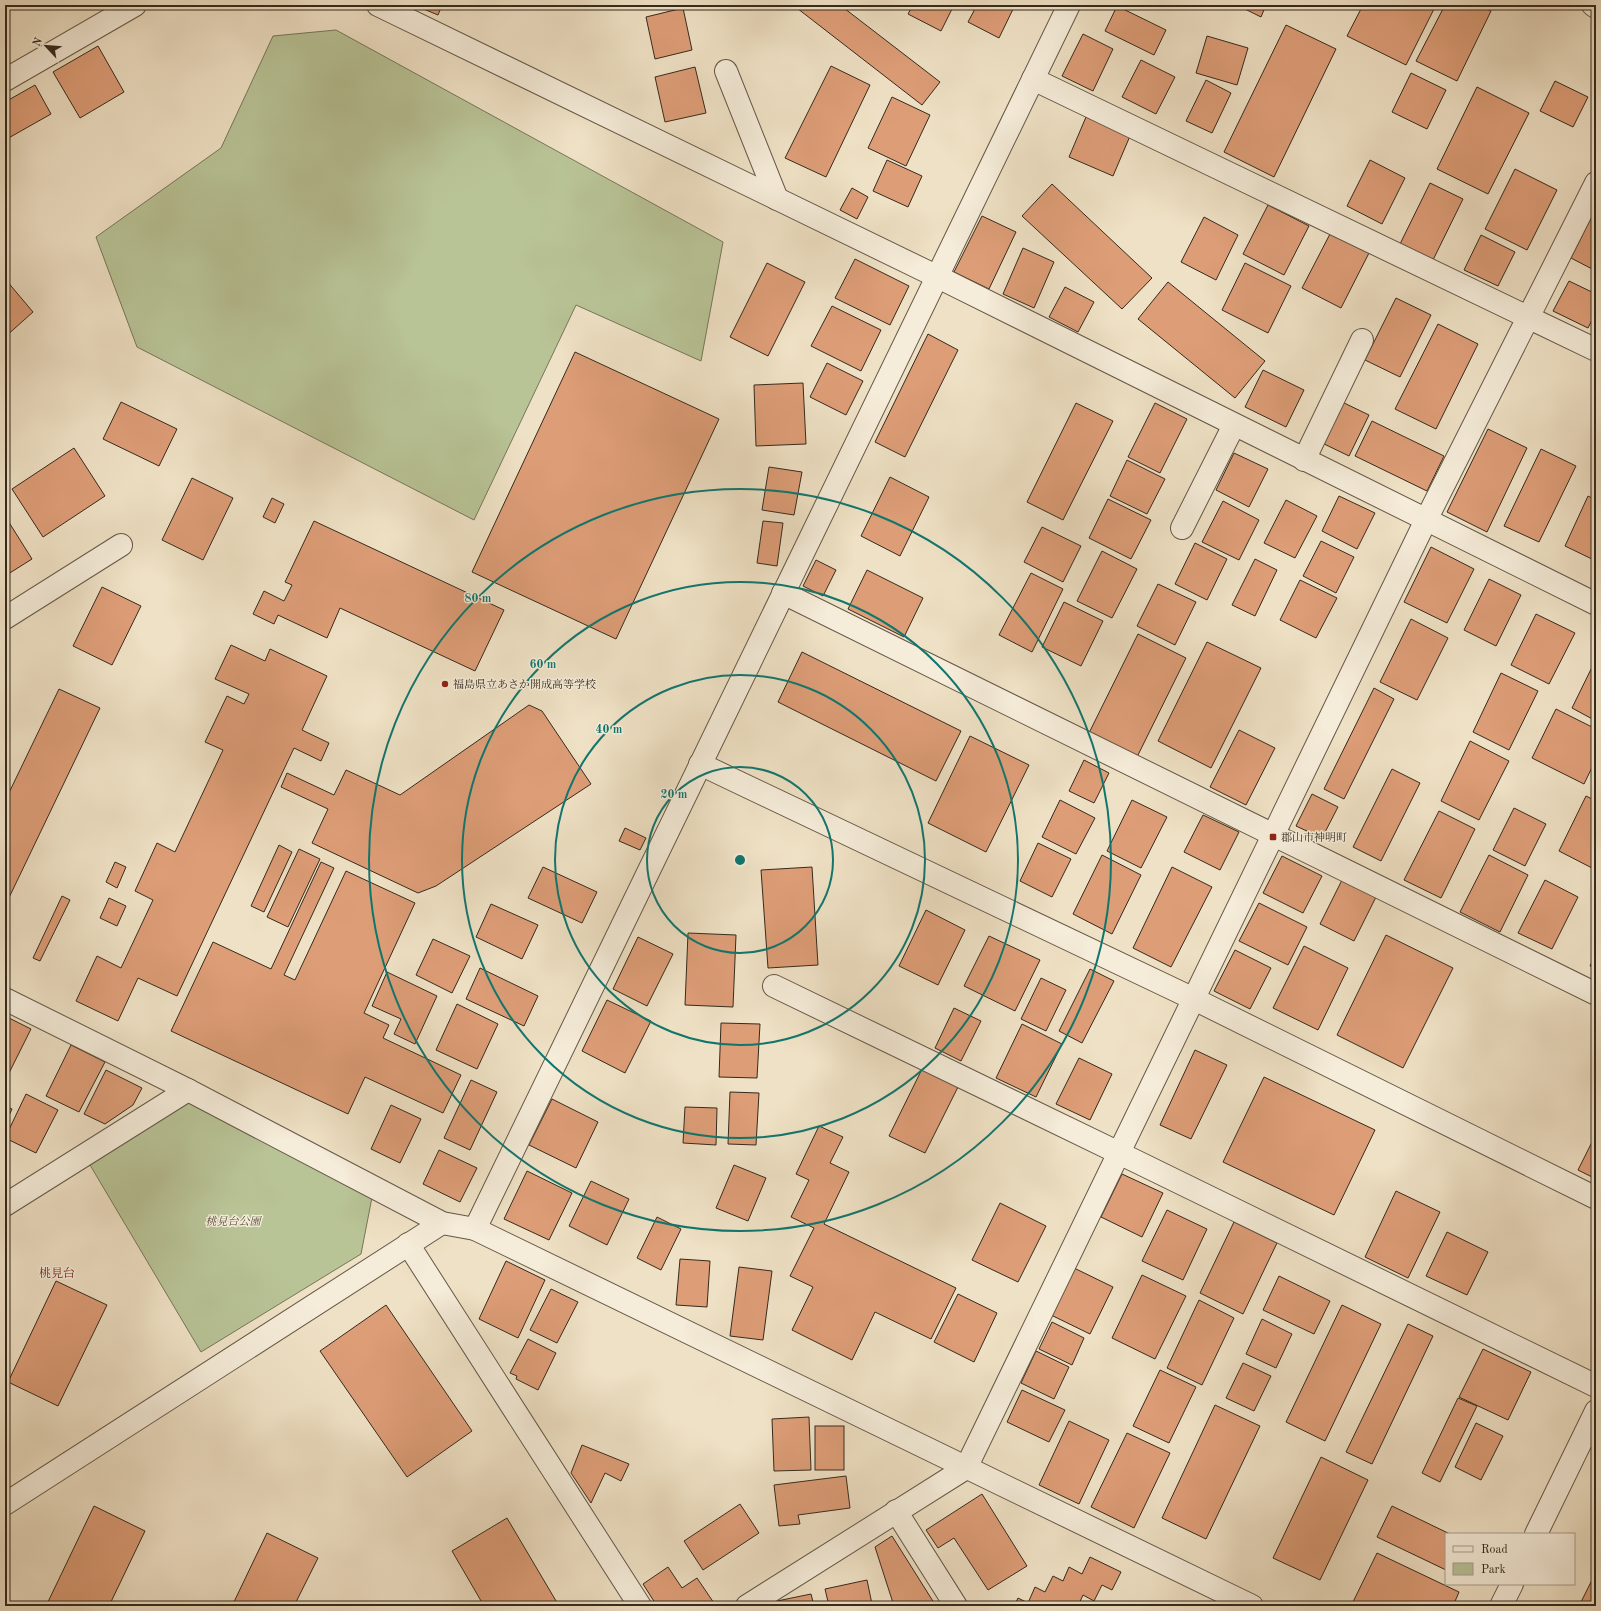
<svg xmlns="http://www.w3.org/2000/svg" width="1601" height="1611" font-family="'Old Standard TT','Noto Serif JP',serif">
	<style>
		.green { fill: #b8c396; stroke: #76765a }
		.building { fill: #dd9d77; stroke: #352a1d }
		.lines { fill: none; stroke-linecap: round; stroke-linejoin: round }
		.minor-casing { stroke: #645847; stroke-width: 24 }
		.minor { stroke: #f5ecd9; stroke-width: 22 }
		.ring { fill: none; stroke: #0f766e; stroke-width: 2 }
		.poi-dot { fill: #8f2418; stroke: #f5ecd9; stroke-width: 1.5 }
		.labels { text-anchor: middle; stroke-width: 3; stroke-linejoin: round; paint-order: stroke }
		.poi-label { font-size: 11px; fill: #352a1d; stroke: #f5ecd9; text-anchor: start }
		.park-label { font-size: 11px; font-style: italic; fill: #56503b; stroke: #f5ecd9 }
		.neighbourhood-label { font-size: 12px; fill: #7a1f14; stroke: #f5ecd9 }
		.centre { fill: #0f766e; stroke: #f5ecd9; stroke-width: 2 }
		.ring-label { font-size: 12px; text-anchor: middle; font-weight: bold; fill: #0f766e; stroke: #f5ecd9; stroke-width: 3; stroke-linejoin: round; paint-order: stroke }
	</style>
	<rect width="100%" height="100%" fill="#efe1c5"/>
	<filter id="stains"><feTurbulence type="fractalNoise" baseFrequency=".005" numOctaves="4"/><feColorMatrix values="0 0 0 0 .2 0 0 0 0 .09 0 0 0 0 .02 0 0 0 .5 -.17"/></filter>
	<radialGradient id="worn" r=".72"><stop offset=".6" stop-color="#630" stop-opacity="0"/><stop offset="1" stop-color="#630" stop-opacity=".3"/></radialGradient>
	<g class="green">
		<polygon points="336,30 723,242 701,361 576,305 474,520 137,347 96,237 221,148 273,36"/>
		<polygon points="188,1090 374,1187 361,1254 201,1352 90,1165"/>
	</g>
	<g class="building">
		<polygon points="414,5 442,5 438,15"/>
		<polygon points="793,5 840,5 940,82 922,105"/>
		<polygon points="913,5 954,5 941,31 908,14"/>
		<polygon points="977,5 1015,5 999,38 968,22"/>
		<polygon points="1237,5 1266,5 1261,17"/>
		<polygon points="1363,5 1436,5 1406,65 1347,36"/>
		<polygon points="1445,5 1479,5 1491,11 1457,81 1416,61"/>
		<polygon points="1117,6 1166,30 1154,55 1105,31"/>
		<polygon points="683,8 692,50 655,59 646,17"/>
		<polygon points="1286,25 1336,49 1274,177 1224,152"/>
		<polygon points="1083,34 1113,49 1093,91 1062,76"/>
		<polygon points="1207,36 1248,48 1237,85 1196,73"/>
		<polygon points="98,46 124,92 80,118 53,72"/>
		<polygon points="1141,60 1175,77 1156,114 1122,97"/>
		<polygon points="831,66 870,85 826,177 785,158"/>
		<polygon points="695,67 706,113 665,122 655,77"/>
		<polygon points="1411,73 1446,90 1427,129 1392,112"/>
		<polygon points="1206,80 1231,93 1212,133 1186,121"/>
		<polygon points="1555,81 1588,97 1573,127 1540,111"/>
		<polygon points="35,85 51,114 5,140 5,102"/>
		<polygon points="1477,87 1529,113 1488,194 1437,169"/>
		<polygon points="892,97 930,115 906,166 868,148"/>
		<polygon points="1086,117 1130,136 1113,176 1069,157"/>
		<polygon points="887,160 922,176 908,207 873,191"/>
		<polygon points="1370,160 1405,178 1382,224 1347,206"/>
		<polygon points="1515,169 1557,190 1527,250 1485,229"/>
		<polygon points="1430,183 1463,199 1433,260 1400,244"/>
		<polygon points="1052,184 1152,278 1122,309 1022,216"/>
		<polygon points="852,188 868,197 857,219 840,210"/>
		<polygon points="1268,205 1309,226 1284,275 1243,254"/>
		<polygon points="1596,208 1596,271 1571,258"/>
		<polygon points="982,216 1016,232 989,289 954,272"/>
		<polygon points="1204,217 1238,235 1216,280 1181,262"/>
		<polygon points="1330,234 1369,253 1341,308 1302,288"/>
		<polygon points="1481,235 1515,252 1498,286 1464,270"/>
		<polygon points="1023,248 1054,262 1034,308 1003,294"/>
		<polygon points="855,259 909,286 890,325 835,298"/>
		<polygon points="767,263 805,282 768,356 730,337"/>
		<polygon points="1245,263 1291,286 1268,333 1222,310"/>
		<polygon points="5,280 6,280 33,312 5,337"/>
		<polygon points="1569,281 1596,294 1596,312 1588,328 1553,311"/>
		<polygon points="1168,282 1265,361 1235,398 1138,319"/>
		<polygon points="1065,287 1094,302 1078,332 1049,317"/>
		<polygon points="1396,298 1431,315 1400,377 1365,360"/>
		<polygon points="832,306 881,330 861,371 811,346"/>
		<polygon points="1438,324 1478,344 1436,429 1395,409"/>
		<polygon points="928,334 958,350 905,457 875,442"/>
		<polygon points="575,352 719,419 616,639 472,572"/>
		<polygon points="827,363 863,381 846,415 810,397"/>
		<polygon points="1263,370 1304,390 1286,427 1245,407"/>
		<polygon points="803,383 806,444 756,446 754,385"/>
		<polygon points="1340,401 1369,415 1349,456 1320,442"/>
		<polygon points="121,402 177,429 159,466 103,439"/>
		<polygon points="1076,403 1113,421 1063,520 1027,502"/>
		<polygon points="1155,403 1187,419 1160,473 1128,457"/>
		<polygon points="1372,421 1444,456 1427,491 1355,456"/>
		<polygon points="1488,429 1527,448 1487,532 1447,512"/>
		<polygon points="74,448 105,496 43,537 12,489"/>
		<polygon points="1541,449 1576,466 1539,542 1504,526"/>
		<polygon points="1234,453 1268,469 1249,507 1216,490"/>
		<polygon points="1127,460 1165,479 1147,514 1110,496"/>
		<polygon points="769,467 802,472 794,515 762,510"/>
		<polygon points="890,477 929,497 900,556 861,536"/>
		<polygon points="192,478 233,498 203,560 162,540"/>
		<polygon points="1339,496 1375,513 1357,549 1322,531"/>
		<polygon points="1588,496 1596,500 1596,561 1565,546"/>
		<polygon points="272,498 284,504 275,523 263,517"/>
		<polygon points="1108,499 1151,520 1131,559 1089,538"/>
		<polygon points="1286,500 1317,516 1295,558 1264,543"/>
		<polygon points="1223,501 1259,520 1239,560 1202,542"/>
		<polygon points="5,516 32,559 5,576"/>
		<polygon points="314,521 504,610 475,671 340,608 327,638 278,615 274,624 253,614 264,591 284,601 292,585 285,582"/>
		<polygon points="763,521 783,523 777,566 757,563"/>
		<polygon points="1042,527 1081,546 1063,582 1024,562"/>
		<polygon points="1321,541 1354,557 1336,593 1303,576"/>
		<polygon points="1195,543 1227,559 1207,600 1175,584"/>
		<polygon points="1431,547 1474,569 1447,623 1404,602"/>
		<polygon points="1102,551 1137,569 1112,618 1077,601"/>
		<polygon points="1255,559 1277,570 1255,616 1232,605"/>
		<polygon points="816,560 836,570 823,596 803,586"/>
		<polygon points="867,570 923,598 904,637 848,609"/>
		<polygon points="1031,573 1063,589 1032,652 999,635"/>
		<polygon points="1489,579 1521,595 1496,646 1464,630"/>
		<polygon points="1300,580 1337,598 1316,638 1280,620"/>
		<polygon points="1158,584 1196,602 1175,645 1137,626"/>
		<polygon points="102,587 141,606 112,665 73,646"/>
		<polygon points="1064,602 1103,621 1081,666 1042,647"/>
		<polygon points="1536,614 1575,633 1549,684 1511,665"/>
		<polygon points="1411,619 1448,638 1417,700 1380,682"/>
		<polygon points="1138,634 1186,658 1137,757 1089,733"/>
		<polygon points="1207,642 1261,668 1211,768 1158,741"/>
		<polygon points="231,645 265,661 270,649 327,676 302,730 329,743 321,761 294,748 177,996 138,978 118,1021 76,1001 97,956 121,968 153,900 135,891 157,843 175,852 223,750 205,742 227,696 244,704 249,694 215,679"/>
		<polygon points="802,652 961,731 936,781 778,702"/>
		<polygon points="1596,659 1596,721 1572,708"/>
		<polygon points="1501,673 1538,691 1509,750 1473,732"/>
		<polygon points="1374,688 1394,699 1344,799 1324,789"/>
		<polygon points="59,689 100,708 5,906 5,801"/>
		<polygon points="529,705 542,711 591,784 436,886 418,893 312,843 328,809 281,787 287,773 334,795 346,770 400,795"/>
		<polygon points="1556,709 1596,729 1596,759 1584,784 1532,758"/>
		<polygon points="1239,730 1275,748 1246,805 1210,787"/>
		<polygon points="970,736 1029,765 986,852 928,823"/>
		<polygon points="1470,741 1509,761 1479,820 1441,801"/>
		<polygon points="1084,760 1109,773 1094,803 1069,791"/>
		<polygon points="1392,769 1420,783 1381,861 1353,847"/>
		<polygon points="1312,794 1338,807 1322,838 1296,826"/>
		<polygon points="1586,796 1596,801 1596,860 1592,868 1559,851"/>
		<polygon points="1060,800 1095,818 1076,854 1042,837"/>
		<polygon points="1132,800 1167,817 1141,868 1107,851"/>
		<polygon points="1514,808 1546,824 1525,866 1493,850"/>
		<polygon points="1439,811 1475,829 1441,898 1404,880"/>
		<polygon points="1203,815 1239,832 1220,870 1184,852"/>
		<polygon points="625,828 646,838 640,850 619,841"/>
		<polygon points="1038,843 1071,859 1052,897 1020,881"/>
		<polygon points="279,845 292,852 264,912 251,906"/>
		<polygon points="299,849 320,859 288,927 267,917"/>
		<polygon points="1102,855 1141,875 1112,934 1073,914"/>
		<polygon points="1489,855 1528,875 1500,932 1460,912"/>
		<polygon points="1282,856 1322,876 1303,913 1263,893"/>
		<polygon points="115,862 126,867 117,888 106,882"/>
		<polygon points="321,862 334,868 284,975 295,980 346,871 415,903 364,1013 389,1025 383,1038 461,1075 443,1113 365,1077 348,1114 171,1031 213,942 271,969"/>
		<polygon points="543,867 597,892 582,923 528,898"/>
		<polygon points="812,867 818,965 768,968 761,870"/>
		<polygon points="1172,867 1212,887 1171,967 1133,948"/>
		<polygon points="1343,878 1377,895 1354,941 1320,924"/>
		<polygon points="1545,880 1578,897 1552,949 1518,933"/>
		<polygon points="62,896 70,900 40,961 33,958"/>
		<polygon points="109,898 126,906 117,926 100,918"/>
		<polygon points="1259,903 1307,927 1288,965 1239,941"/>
		<polygon points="491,904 538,925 522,959 476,937"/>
		<polygon points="926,910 965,930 938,985 899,966"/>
		<polygon points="688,933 736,935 733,1007 685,1005"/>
		<polygon points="1386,935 1453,968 1403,1068 1337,1035"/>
		<polygon points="989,936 1040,960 1015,1011 964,986"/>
		<polygon points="638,937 673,954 647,1006 613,989"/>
		<polygon points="433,939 470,956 452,993 416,975"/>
		<polygon points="1304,946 1348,968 1318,1030 1273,1008"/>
		<polygon points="1235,950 1271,968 1250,1009 1214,991"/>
		<polygon points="1596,953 1596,969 1590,966"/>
		<polygon points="480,968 538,996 524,1026 466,999"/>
		<polygon points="1090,969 1114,981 1082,1043 1059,1031"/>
		<polygon points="387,972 437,996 415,1044 394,1034 401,1019 372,1006"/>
		<polygon points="1041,978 1066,990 1046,1031 1021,1019"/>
		<polygon points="607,1000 651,1021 625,1073 582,1051"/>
		<polygon points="457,1004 498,1024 477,1069 436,1050"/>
		<polygon points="954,1008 981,1021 961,1061 935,1048"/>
		<polygon points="5,1016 31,1029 6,1079 5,1079"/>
		<polygon points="721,1023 760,1024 757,1078 719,1077"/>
		<polygon points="1022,1024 1062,1044 1036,1097 996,1078"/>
		<polygon points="71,1045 105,1062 79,1112 46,1096"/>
		<polygon points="1195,1050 1227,1065 1191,1139 1160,1125"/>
		<polygon points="1079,1058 1112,1074 1090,1120 1056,1104"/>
		<polygon points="924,1065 960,1083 925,1153 889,1136"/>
		<polygon points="106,1070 142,1088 133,1105 105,1124 84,1114"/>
		<polygon points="1264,1077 1375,1130 1334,1215 1223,1162"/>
		<polygon points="471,1080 497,1092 470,1150 444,1138"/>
		<polygon points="730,1092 759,1093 756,1145 728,1144"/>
		<polygon points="26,1094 58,1110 36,1153 5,1138"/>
		<polygon points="552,1099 598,1122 576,1168 529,1145"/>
		<polygon points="391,1105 421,1119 400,1163 371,1149"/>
		<polygon points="5,1106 12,1109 5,1124"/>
		<polygon points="685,1107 717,1108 716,1145 683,1143"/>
		<polygon points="819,1126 843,1137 830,1163 849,1172 824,1224 956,1288 931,1339 875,1312 852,1360 792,1330 813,1287 790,1276 814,1228 791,1217 809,1180 796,1174"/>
		<polygon points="1596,1134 1596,1179 1578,1170"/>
		<polygon points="439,1150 477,1168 460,1202 423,1184"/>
		<polygon points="734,1165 766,1178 748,1221 716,1208"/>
		<polygon points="527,1171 572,1193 549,1240 504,1219"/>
		<polygon points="1122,1174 1163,1193 1142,1237 1101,1217"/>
		<polygon points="591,1181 629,1199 607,1245 569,1226"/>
		<polygon points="1396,1191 1440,1212 1408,1278 1365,1257"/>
		<polygon points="1000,1203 1046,1226 1018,1282 972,1260"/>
		<polygon points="1167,1210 1207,1229 1183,1280 1142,1261"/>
		<polygon points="657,1217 681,1229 661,1270 637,1258"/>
		<polygon points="1234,1222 1277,1243 1243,1314 1200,1293"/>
		<polygon points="1447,1232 1488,1252 1467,1295 1426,1276"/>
		<polygon points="680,1259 710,1261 707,1307 676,1305"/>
		<polygon points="506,1261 545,1280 518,1338 479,1319"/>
		<polygon points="739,1267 772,1271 763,1340 730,1336"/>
		<polygon points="1074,1268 1113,1287 1090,1334 1051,1315"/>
		<polygon points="1142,1275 1186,1296 1155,1359 1112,1338"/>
		<polygon points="1279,1276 1330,1301 1314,1334 1263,1310"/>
		<polygon points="56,1281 107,1305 58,1406 8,1382"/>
		<polygon points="551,1289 578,1302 557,1343 530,1330"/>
		<polygon points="958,1294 997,1313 974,1362 934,1342"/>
		<polygon points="1199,1300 1234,1318 1202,1385 1167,1368"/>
		<polygon points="386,1305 472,1431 407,1477 320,1351"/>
		<polygon points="1342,1305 1381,1324 1325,1441 1286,1422"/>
		<polygon points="1262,1319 1292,1334 1276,1368 1246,1354"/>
		<polygon points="1052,1322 1084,1338 1072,1365 1039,1349"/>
		<polygon points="1408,1324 1433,1336 1372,1464 1346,1452"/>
		<polygon points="528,1339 556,1353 538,1390 516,1379 517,1376 510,1373"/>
		<polygon points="1483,1349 1531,1372 1508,1420 1459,1397"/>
		<polygon points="1036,1351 1069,1367 1054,1399 1021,1383"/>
		<polygon points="1243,1363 1271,1376 1254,1411 1226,1398"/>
		<polygon points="1160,1370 1196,1387 1169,1443 1133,1426"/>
		<polygon points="1022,1390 1065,1410 1049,1442 1007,1422"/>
		<polygon points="1458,1398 1477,1406 1440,1482 1422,1473"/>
		<polygon points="1215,1405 1260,1426 1206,1539 1162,1518"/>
		<polygon points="809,1417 811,1470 774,1471 772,1419"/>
		<polygon points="1069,1421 1109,1440 1079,1504 1039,1485"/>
		<polygon points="1476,1423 1503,1436 1481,1480 1455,1467"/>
		<rect x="815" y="1426" width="29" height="44"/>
		<polygon points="1127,1433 1170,1453 1134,1528 1091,1507"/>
		<polygon points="582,1445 629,1464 621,1481 605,1473 591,1503 571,1473"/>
		<polygon points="1321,1457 1368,1480 1320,1580 1273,1558"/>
		<polygon points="846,1476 850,1508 798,1515 800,1524 779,1526 774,1485"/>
		<polygon points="982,1494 1027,1566 988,1590 954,1538 938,1548 926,1530"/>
		<polygon points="740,1504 759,1533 703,1570 684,1541"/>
		<polygon points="94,1506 145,1531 109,1606 46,1606"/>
		<polygon points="1392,1506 1450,1534 1446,1534 1446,1570 1377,1537"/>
		<polygon points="507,1518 559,1606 484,1606 452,1551"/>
		<polygon points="267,1533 318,1558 294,1606 232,1606"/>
		<polygon points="892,1536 936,1606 894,1606 875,1547"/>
		<polygon points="1377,1553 1459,1592 1453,1606 1351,1606"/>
		<polygon points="1090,1557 1121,1572 1112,1590 1102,1585 1094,1601 1083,1595 1078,1606 1074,1606 1068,1603 1067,1606 1014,1606 1018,1598 1028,1603 1035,1587 1045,1592 1053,1576 1063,1581 1069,1567 1082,1574"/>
		<polygon points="668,1567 682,1588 697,1578 716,1606 657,1606 643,1584"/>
		<polygon points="1596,1572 1596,1606 1579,1606"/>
		<polygon points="867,1580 872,1604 863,1606 829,1606 825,1589"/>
		<polygon points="811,1594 814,1606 775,1606 777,1601"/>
	</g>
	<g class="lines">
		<g class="minor-casing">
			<g id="minor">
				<polyline points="378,5 938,277 1596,604"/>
				<polyline points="1593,5 1596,7"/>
				<polyline points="726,71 777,199"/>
				<polyline points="1033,79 1596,350"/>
				<polyline points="5,80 135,5"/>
				<polyline points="1304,460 1362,340"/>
				<polyline points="1182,528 1234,425"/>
				<polyline points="783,593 1596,994"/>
				<polyline points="5,618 121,545"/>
				<polyline points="700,764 1194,999 1596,1198"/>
				<polyline points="774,986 1119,1153 1596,1386"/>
				<polyline points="5,999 188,1090 442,1223 475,1229 1252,1606"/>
				<polyline points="5,1205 188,1090"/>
				<polyline points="475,1229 1069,5"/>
				<polyline points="408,1244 640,1606"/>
				<polyline points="5,1504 442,1223"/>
				<polyline points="896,1511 956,1606"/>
				<polyline points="1536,1534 1596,1411"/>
				<polyline points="747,1606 966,1468 1426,520 1596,183"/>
				<polyline points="1501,1606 1512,1584"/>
			</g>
		</g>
		<use href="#minor" class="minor"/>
	</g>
	<g class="ring">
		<circle cx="740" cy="860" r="93"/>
		<circle cx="740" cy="860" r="185"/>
		<circle cx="740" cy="860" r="278"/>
		<circle cx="740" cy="860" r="371"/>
	</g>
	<g class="poi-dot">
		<circle cx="445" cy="684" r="4"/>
		<rect x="1269" y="833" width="8" height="8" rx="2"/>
	</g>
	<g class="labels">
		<g class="poi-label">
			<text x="453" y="688">福島県立あさか開成高等学校</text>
			<text x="1281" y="841">郡山市神明町</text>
		</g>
		<g class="park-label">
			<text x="233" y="1225">桃見台公園</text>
		</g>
		<g class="neighbourhood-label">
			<text x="57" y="1277">桃見台</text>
		</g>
	</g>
	<circle cx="740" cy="860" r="6" class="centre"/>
	<g class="ring-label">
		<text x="478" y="602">80 m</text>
		<text x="543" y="668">60 m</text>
		<text x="609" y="733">40 m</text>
		<text x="674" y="798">20 m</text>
	</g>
	<rect width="1601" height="1611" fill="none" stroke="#efe1c5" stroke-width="20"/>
	<rect x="6" y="6" width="1589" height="1599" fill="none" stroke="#352a1d" stroke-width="2"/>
	<rect x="10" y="10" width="1581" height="1591" fill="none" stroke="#352a1d"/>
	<rect x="1445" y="1533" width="130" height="52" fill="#f5ecd9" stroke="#a89e8e"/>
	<rect x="1453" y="1546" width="20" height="6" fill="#f5ecd9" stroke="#a89e8e"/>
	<text x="1481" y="1553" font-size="12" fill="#352a1d">Road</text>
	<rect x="1453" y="1563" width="20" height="12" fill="#b8c396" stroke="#a89e8e"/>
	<text x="1481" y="1573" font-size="12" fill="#352a1d">Park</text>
	<g transform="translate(46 46) rotate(296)" stroke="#f5ecd9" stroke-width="3" paint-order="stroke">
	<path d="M0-3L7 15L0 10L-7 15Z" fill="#352a1d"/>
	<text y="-6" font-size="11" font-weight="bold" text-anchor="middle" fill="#352a1d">N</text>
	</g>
	<rect width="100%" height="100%" filter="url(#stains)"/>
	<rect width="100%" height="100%" fill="url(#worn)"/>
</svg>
